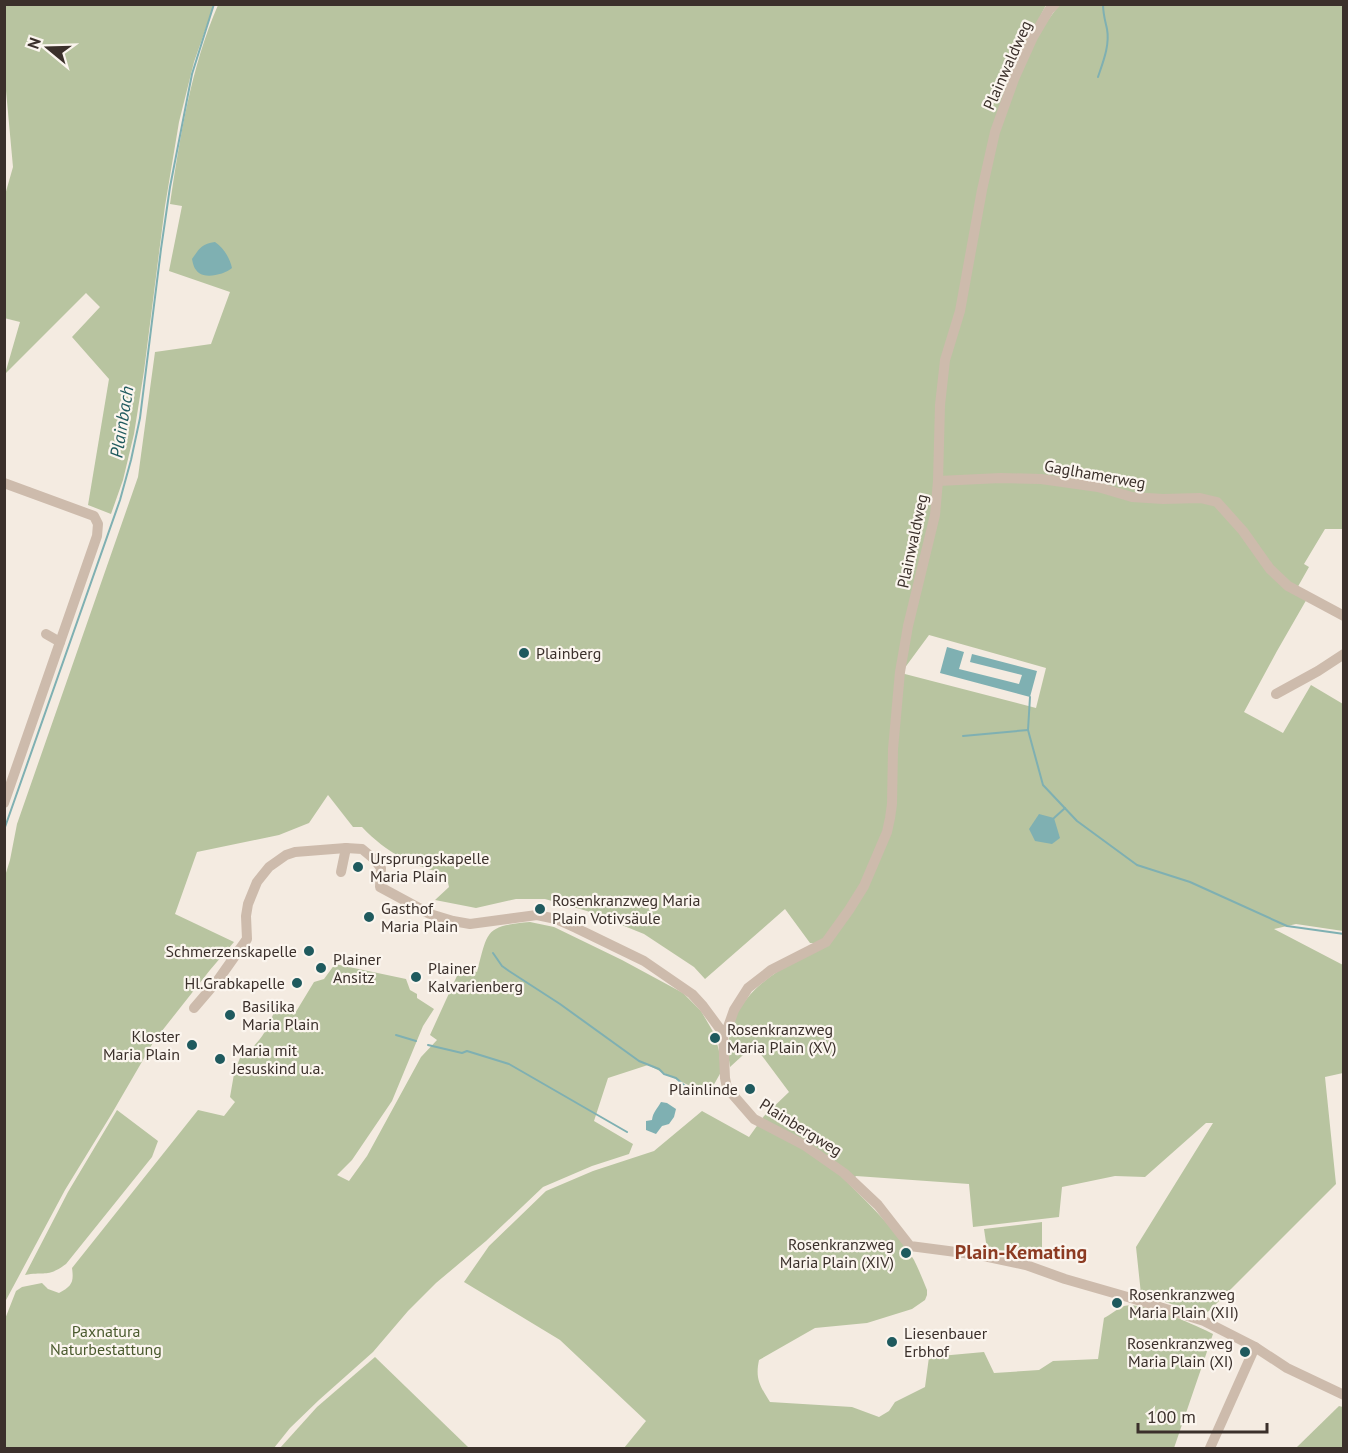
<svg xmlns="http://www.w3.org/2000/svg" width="1348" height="1453" font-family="'PT Sans',sans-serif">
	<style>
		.green { fill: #b8c4a0; fill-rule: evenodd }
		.water { fill: #7fb0b2 }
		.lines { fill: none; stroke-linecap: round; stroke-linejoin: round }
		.stream { stroke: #7fb0b2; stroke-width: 2 }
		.minor { stroke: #cdbbac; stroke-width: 10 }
		.poi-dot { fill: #1f5a5e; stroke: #fbf5ee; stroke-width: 2 }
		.labels { text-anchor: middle; stroke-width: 4.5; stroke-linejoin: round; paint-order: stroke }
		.street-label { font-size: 16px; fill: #3b302b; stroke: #fbf5ee }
		.poi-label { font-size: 16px; fill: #3b302b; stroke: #fbf5ee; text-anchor: start }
		.park-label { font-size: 16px; fill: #4a5a2e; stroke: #fbf5ee }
		.water-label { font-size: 18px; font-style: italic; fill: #1f5a5e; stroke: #fbf5ee }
		.quarter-label { font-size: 20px; font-weight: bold; fill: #8c3b22; stroke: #fbf5ee }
	</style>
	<rect width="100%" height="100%" fill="#f4ebe1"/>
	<g class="green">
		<polygon points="5,4 214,5 194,62 179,122 165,206 144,371 134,434 123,480 111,514 88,505 109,379 72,337 100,307 86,293 5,374 20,322 4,318 5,195 13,167 5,80"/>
		<path d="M218,5H1046L1021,54L1043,27L1059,5H1343V529H1325L1304,564L1309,567L1296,590L1308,597L1277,651L1244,712L1283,733L1311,685L1343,704V931L1296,924L1274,929L1343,965V1073L1325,1077L1336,1184L1209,1311L1202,1314L1141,1294L1136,1247L1213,1123H1206L1145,1177L1115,1176L1062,1187L1059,1217L973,1227L969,1184L856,1176L849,1184C872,1207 897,1231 914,1260C919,1270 923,1280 927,1290V1295L925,1300L912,1309L867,1323L815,1328L759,1360C755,1379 760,1386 770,1402L852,1407L879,1417L889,1411L895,1402L925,1387L929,1357L984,1352L994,1373L1039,1370L1053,1361L1098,1359L1104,1318C1110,1315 1118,1308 1124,1306C1143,1301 1195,1325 1213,1334L1174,1448H624L646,1421L560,1340L464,1282L489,1246L546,1191L593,1171L654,1151L702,1111L749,1137L764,1116L789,1092L754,1045L730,1067C729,1059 727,1051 728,1043C735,989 783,968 825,943H810L785,909L705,979L694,967L644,934L587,911L545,899H516L476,908L435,900L449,887L446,874C411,865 388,854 362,827H353L328,795L309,823L279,835L197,852L175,914L234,942L210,970L154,1041L111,1115L65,1190L5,1302V876L10,860L17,824L138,477L155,352L211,344L230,292L169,271L182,206L170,204C180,137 191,67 218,5ZM929,635L1046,668L1036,708L901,673Z"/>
		<path d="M530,922L554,927L622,960L683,993L701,1011L715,1035L719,1051L721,1072L708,1095L648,1065L608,1078L594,1121L633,1144L629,1154L592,1166L543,1187L486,1241L436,1283L408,1311L373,1352L319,1400L290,1428L274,1448H5V1319L16,1291L22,1287L42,1283L48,1289L59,1293C72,1286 74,1282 72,1268L198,1110L224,1116L235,1102L230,1097L234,1074L241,1055C261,1045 270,1024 277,1004L294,1015L314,982L324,979L335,964L406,979L410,990L417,994V998L434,1009L423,1026L392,1101L352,1160L337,1175L349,1181L367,1156L421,1057L437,1040L430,1035L461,967L477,972C488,930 485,926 530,922Z"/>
		<path d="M117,1110L158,1141L152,1157L66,1264C47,1278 46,1271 25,1275L68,1192Z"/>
		<polygon points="1042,1222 1042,1256 987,1249 984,1229"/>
		<polygon points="375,1357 468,1447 467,1448 280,1448 317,1407"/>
		<polygon points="1339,1406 1343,1407 1343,1448 1296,1448"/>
	</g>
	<g class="water">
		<path d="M215,242C223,247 230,258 232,268C225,274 207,279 199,273C194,269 193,264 192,259C200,248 201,244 215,242Z"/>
		<polygon points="947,647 964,652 959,669 1019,684 1022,675 970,662 972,654 1037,671 1030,697 940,673"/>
		<polygon points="1039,814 1054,818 1060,838 1052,844 1035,841 1029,829"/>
		<path d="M661,1102L667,1103L676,1109L674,1117L669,1124L662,1126L656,1134L646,1130V1121L652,1120C653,1112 657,1109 661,1102Z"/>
	</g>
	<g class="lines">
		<g class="stream">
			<path d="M1098,77C1103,62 1110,45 1107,29C1105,20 1103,14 1103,4"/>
			<polyline points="1030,697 1028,730 1043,785 1077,821 1137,865 1190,882 1287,926 1344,934"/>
			<polyline points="963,736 1028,730"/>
			<polyline points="1054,818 1065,808"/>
			<polyline points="4,830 120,500 131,460 140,418 161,249 170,187 192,74 214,4"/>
			<polyline points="493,953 502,966 509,971 560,1004 639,1061 659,1069 664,1074 676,1078 686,1087 697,1089 702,1089 709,1092"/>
			<polyline points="396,1035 416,1041"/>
			<polyline points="428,1045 462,1053 467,1051 509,1064 627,1132"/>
		</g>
		<g class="minor">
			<polyline points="938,481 1001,478 1041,479 1098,487 1132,497 1163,499 1200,498 1217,502 1243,531 1270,569 1288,586 1344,616"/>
			<polyline points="4,483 94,516 98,524 97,536 4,803"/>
			<polyline points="46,634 60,642"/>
			<polyline points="1276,694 1318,671 1344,654"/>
			<polyline points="341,872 346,848"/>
			<polyline points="194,1008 218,980 247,939 246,916 248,904 257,882 269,867 286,855 295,852 346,848 362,849 374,859 381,868 380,887 430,914 453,921 470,924 537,915 556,919 576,928 644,961 692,994 703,1006 723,1033 725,1078 727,1088 754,1119 804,1145 844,1173 878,1205 910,1246 979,1255 1026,1265 1065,1279 1131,1298 1204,1321 1255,1347 1287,1368 1344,1395"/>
			<polyline points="723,1033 728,1027 734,1010 748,988 771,970 826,942 849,910 864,886 887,832 890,818 892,804 893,749 900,672 908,626 935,515 938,481 940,405 945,360 960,311 982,190 995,132 1014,79 1033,37 1049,10 1055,4"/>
			<polyline points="1210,1448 1255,1347"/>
		</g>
	</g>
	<g class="poi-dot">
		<circle cx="524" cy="653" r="6"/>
		<circle cx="358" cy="867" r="6"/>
		<circle cx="540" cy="909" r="6"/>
		<circle cx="369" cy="917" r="6"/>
		<circle cx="309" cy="951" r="6"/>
		<circle cx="321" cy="968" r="6"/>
		<circle cx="416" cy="977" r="6"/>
		<circle cx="297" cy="983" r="6"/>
		<circle cx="230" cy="1015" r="6"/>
		<circle cx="715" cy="1038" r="6"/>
		<circle cx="192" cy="1045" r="6"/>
		<circle cx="220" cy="1059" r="6"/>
		<circle cx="750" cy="1089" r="6"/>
		<circle cx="906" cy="1253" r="6"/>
		<circle cx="1117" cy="1303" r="6"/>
		<circle cx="892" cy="1342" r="6"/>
		<circle cx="1245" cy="1352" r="6"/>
	</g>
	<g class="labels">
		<g class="street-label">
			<text transform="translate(1007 65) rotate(-66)" y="6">Plainwaldweg</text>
			<text transform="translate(1095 474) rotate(10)" y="6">Gaglhamerweg</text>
			<text transform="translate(912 541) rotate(-78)" y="6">Plainwaldweg</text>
			<text transform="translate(801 1127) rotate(32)" y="6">Plainbergweg</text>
		</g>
		<g class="poi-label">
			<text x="536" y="659">Plainberg</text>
			<text x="370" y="864">Ursprungskapelle<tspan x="370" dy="18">Maria Plain</tspan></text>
			<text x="552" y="906">Rosenkranzweg Maria<tspan x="552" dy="18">Plain Votivsäule</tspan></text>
			<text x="381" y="914">Gasthof<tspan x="381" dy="18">Maria Plain</tspan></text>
			<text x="297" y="957" text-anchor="end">Schmerzenskapelle</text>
			<text x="333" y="965">Plainer<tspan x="333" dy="18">Ansitz</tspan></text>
			<text x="428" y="974">Plainer<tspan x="428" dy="18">Kalvarienberg</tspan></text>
			<text x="285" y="989" text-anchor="end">Hl.Grabkapelle</text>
			<text x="242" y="1012">Basilika<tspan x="242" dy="18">Maria Plain</tspan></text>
			<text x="727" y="1035">Rosenkranzweg<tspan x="727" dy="18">Maria Plain (XV)</tspan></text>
			<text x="180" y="1042" text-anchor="end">Kloster<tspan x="180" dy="18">Maria Plain</tspan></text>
			<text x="232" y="1056">Maria mit<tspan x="232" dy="18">Jesuskind u.a.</tspan></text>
			<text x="738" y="1095" text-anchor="end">Plainlinde</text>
			<text x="894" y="1250" text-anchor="end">Rosenkranzweg<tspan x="894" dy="18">Maria Plain (XIV)</tspan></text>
			<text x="1129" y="1300">Rosenkranzweg<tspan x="1129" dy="18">Maria Plain (XII)</tspan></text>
			<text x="904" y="1339">Liesenbauer<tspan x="904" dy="18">Erbhof</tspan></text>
			<text x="1233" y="1349" text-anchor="end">Rosenkranzweg<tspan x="1233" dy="18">Maria Plain (XI)</tspan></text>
		</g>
		<g class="park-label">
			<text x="106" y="1337">Paxnatura<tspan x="106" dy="18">Naturbestattung</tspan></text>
		</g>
		<g class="water-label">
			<text transform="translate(122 422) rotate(-81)" y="6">Plainbach</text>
		</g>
		<g class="quarter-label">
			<text x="1021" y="1259">Plain-Kemating</text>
		</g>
	</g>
	<rect width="1348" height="1453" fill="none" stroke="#3b302b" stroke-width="12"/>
	<g transform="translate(48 48) rotate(289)" stroke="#fbf5ee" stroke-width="4.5" paint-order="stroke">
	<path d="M0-4.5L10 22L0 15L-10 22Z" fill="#3b302b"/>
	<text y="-9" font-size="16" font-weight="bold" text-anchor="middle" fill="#3b302b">N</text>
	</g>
	<path d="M1138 1423v9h129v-9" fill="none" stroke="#3b302b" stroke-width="3"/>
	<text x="1147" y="1423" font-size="18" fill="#3b302b" stroke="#fbf5ee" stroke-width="4.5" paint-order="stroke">100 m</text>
</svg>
